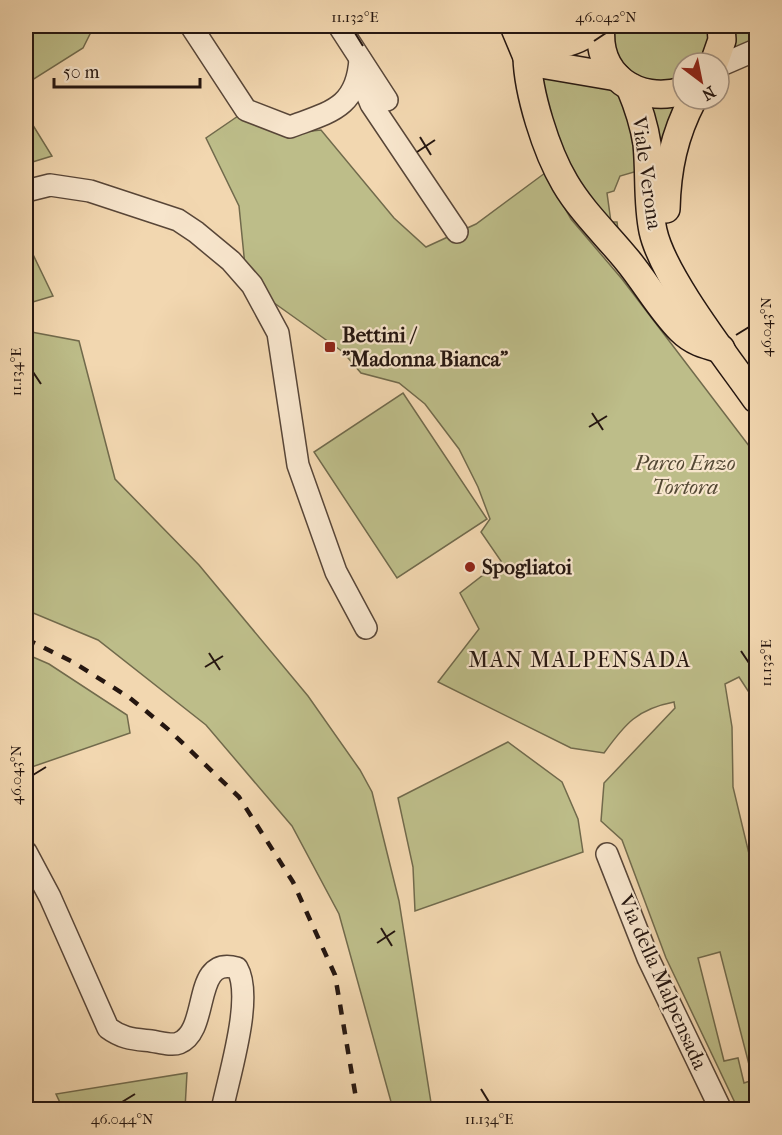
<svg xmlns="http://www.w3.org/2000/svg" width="782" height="1135" font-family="'IM FELL French Canon',serif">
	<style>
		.green { fill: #bdbd89; stroke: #716a4c; stroke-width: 1.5; fill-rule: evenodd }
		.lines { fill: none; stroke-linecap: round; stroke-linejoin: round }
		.minor-casing { stroke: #584638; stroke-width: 24 }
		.major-casing { stroke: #251610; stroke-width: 30 }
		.minor { stroke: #f7e5cc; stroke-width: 21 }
		.major { stroke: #f2d7b0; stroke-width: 27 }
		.rail { stroke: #251610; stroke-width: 4.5; stroke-dasharray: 10 10; stroke-linecap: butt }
		.ticks { fill: none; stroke: #251610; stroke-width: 2 }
		.poi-dot { fill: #8f2418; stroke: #f7e5cc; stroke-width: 2 }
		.labels { text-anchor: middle; stroke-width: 4.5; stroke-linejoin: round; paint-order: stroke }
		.street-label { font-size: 21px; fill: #251610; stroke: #f7e5cc }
		.poi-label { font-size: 21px; font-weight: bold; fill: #251610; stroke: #f7e5cc; text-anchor: start }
		.park-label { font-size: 21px; font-style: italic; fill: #534834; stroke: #f7e5cc }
		.neighbourhood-label { font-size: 22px; letter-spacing: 1.5px; fill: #251610; stroke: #f7e5cc }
		.neatline { fill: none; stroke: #251610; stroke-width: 2 }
		.ticks-label { font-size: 15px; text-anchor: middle; fill: #251610 }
	</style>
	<rect width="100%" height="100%" fill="#f2d7b0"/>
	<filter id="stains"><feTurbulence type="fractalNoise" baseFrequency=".00333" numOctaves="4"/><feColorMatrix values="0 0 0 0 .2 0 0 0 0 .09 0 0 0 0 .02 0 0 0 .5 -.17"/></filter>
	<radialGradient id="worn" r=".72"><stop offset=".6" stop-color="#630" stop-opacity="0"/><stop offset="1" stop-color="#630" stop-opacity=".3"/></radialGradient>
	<g class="green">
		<polygon points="26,26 94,26 83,48 26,84"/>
		<polygon points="614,26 709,26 709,43 700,63 683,63 683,78 665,84 634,75 622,64 615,49"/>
		<polygon points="734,26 756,26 756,41 735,49"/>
		<polygon points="531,72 604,84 614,91 623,100 641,170 620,176 614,191 607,193 611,222 617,222 618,230 569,181"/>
		<polygon points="676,106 661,169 651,107"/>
		<polygon points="26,114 52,156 26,164"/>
		<path d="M241,114L293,133L321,130L394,218L426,247L476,224L545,173L571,219L622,279L756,455V703L739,677L725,684L732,727L733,787L756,883V924L752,926L756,936V1062L753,1064L756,1078V1109H738L666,958L622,840L601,821L604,783L675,708L674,702C637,709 625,724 604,753L571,748L438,682L479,629L460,593L501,561L481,532L490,519L478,487L459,449L425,404L399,383L361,373L343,352L270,300L246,276L239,206L206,138ZM720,952L753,1080L744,1083L738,1058L724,1061L698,958Z"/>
		<polygon points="26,240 53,296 26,304"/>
		<polygon points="26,331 79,341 115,479 199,565 308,696 360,770 372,792 399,901 432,1109 393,1109 339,914 292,826 206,725 98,640 26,610"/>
		<polygon points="403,393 487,519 397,578 314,452"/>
		<polygon points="26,654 49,664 127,715 130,733 26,769"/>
		<polygon points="508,742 562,782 578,819 583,852 415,911 413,867 398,798"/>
		<polygon points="187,1073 185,1109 63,1109 56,1094"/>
	</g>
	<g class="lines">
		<g class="minor-casing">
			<g id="minor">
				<path d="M191,26L246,110L290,127C330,112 357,108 360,59"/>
				<polyline points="339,26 387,100"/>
				<polyline points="719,66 756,50"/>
				<polyline points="359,75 371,104 457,232"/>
				<polyline points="26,191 50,185 90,191 178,220 196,232 231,261 252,285 278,333 298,465 336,572 366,628"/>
				<path d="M26,852L50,897L108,1028C123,1039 134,1039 151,1041C159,1042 172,1046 179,1043C211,1030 191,955 237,968C254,997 229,1075 222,1110"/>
				<polyline points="607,854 648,958 721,1110"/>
			</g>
		</g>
		<g class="major-casing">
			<g id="major">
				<polyline points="514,26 527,57 535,63 617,77"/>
				<path d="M601,26C596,76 637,104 683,91"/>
				<path d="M517,31C541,51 574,47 596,26"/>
				<path d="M527,57C528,93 546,151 565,183C582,212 607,235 628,261C646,283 661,310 681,330C693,342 706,345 721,349"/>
				<polyline points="714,63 722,40 721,26"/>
				<path d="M630,87C638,106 644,124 647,144C650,173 647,203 653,231C663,277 728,359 756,399"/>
				<path d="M666,209C667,169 674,135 693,99"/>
			</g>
		</g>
		<use href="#minor" class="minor"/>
		<use href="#major" class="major"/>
		<polyline class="rail" points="26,639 73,662 130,698 169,730 239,797 293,882 335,975 358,1110"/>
	</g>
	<path class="ticks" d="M355,33L363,46M594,41L606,33M420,137L431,155M417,152L435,140M736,335L749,327M33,372L41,384M592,413L603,430M589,427L607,416M741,651L749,663M209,653L220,670M205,667L223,656M33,775L46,767M381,928L392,946M377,943L395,931M481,1089L489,1102M122,1102L135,1094"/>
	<g class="poi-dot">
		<rect x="324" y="341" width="12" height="12" rx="3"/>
		<circle cx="470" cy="567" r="6"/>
	</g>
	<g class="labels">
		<g class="street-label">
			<text transform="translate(647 173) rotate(82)" y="7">Viale Verona</text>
			<text transform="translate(663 982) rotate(66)" y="7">Via della Malpensada</text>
		</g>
		<g class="poi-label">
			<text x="342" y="342">Bettini /<tspan x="342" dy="24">"Madonna Bianca"</tspan></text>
			<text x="482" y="574">Spogliatoi</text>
		</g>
		<g class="park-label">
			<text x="685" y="470">Parco Enzo<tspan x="685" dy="24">Tortora</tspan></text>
		</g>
		<g class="neighbourhood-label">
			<text x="580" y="667">MAN MALPENSADA</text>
		</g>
	</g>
	<rect width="782" height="1135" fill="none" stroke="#f2d7b0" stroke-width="66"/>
	<g transform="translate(701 81) rotate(148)"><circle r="28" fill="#f7e5cc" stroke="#a39281" stroke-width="1.5"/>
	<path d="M0-4.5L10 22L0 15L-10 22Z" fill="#8f2418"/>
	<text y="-9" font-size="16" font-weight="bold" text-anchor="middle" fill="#251610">N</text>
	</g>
	<path d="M54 78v9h146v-9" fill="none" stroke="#251610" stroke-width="3"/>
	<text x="63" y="78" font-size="18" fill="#251610" stroke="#f7e5cc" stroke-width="4.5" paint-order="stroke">50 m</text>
	<rect x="33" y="33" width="716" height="1069" class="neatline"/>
	<g class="ticks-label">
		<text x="355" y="22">11.132°E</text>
		<text x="606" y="22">46.042°N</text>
		<text transform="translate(766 327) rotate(-90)" y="5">46.043°N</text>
		<text transform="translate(16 372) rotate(-90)" y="5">11.134°E</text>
		<text transform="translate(766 663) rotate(-90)" y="5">11.132°E</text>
		<text transform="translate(16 775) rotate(-90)" y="5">46.043°N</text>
		<text x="122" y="1124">46.044°N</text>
		<text x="489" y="1124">11.134°E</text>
	</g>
	<rect width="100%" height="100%" filter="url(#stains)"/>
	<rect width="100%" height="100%" fill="url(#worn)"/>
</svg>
